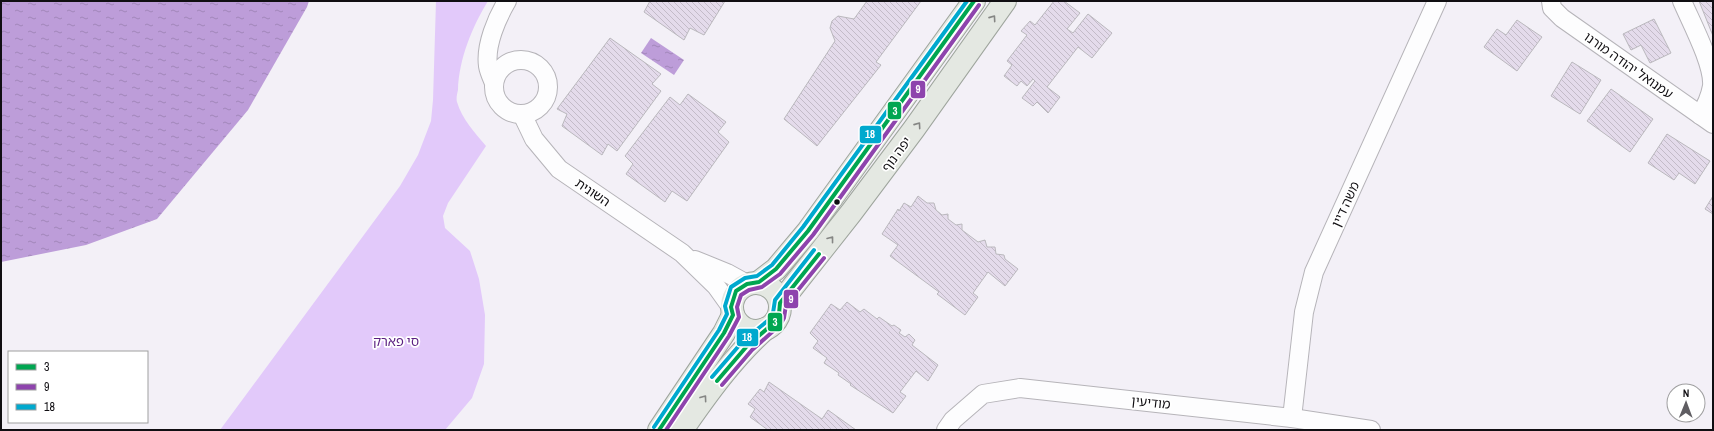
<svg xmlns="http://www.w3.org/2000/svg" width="1714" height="431" font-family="'Archivo Narrow','Noto Sans Hebrew',sans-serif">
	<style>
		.green { fill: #e2c9fa }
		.water { fill: url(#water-ripples) }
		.building { fill: url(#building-back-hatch); stroke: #bab8bd }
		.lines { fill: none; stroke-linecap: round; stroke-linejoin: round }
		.minor-casing { stroke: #b6b4b9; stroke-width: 20 }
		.major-casing { stroke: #9ea59d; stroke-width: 24 }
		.minor { stroke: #fdfdfe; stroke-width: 18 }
		.major { stroke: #e4e8e2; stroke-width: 22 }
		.bus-1-casing { stroke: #fff; stroke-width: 7 }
		.bus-2-casing { stroke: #fff; stroke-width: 7 }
		.bus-3-casing { stroke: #fff; stroke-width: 7 }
		.bus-1 { stroke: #00a651; stroke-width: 4 }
		.bus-2 { stroke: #8e44ad; stroke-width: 4 }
		.bus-3 { stroke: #00a9ce; stroke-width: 4 }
		.oneway { stroke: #858684 }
		.bus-dot { fill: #100e12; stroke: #fff; stroke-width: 1.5 }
		.labels { text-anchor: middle; stroke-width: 3.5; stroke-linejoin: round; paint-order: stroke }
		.street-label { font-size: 13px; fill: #100e12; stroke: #fff }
		.park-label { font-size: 13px; fill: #591d80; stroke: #fff }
		.line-badge { stroke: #fff; stroke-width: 1.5 }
		.badge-label { font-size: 11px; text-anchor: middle; font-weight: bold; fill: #fff }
	</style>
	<defs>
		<pattern id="water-ripples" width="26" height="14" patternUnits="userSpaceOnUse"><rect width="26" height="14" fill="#bd9dd9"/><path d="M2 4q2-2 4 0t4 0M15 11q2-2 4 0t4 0" fill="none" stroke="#a186b9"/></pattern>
		<pattern id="building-back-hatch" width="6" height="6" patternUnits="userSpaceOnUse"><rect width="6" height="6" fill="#e4dbeb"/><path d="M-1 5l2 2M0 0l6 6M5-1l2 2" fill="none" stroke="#c3bbc8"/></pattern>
	</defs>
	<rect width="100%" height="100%" fill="#f3f0f7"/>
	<path class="green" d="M436,1H488C472,27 459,59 458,90C457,94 456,99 457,102C462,119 475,133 486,146L448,203L443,216L445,228L470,251L479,279L485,315L484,364L472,398L445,430H220L400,186L418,155L431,121L433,100Z"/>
	<g class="water">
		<polygon points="1,1 309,1 307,7 248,110 157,219 86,245 1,262"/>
		<polygon points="651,38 684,60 674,75 641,53"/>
	</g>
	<g class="building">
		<polygon points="650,1 725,1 704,35 690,28 684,40 644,12"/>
		<polygon points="867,1 921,1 876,62 881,65 817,146 784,119 835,41 830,28 832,21 838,16 854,19"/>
		<polygon points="1054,1 1064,1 1080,13 1067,29 1073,33 1088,14 1112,33 1092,58 1078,47 1047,87 1060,97 1048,113 1037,102 1033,106 1022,98 1035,81 1033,79 1027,86 1021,81 1017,86 1004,76 1012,65 1007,61 1027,35 1021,31 1030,21 1035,25"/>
		<polygon points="1699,1 1713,1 1713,36"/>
		<polygon points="1654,19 1671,53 1650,63 1641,45 1631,50 1623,34"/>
		<polygon points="1517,20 1542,37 1517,71 1484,47 1497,29 1506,35"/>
		<polygon points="610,38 661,74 652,84 661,91 617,151 608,144 602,155 562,126 567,114 557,109"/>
		<polygon points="1572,62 1601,80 1580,114 1551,96"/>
		<polygon points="1611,89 1653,119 1630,152 1587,121"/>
		<polygon points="688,94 726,122 718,132 729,142 687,201 672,191 665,202 626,174 633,164 625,156 670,97 680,105"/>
		<polygon points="1667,134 1710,161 1695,184 1679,173 1674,180 1648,163"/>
		<polygon points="918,196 927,203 934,203 936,210 942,215 948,214 948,219 956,225 962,224 962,230 978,242 985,240 987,247 995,247 996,254 1004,255 1005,259 1018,269 1005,286 988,272 973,293 978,297 965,315 937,294 939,292 890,256 898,245 882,234 898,209 899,211 904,203 911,207"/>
		<polygon points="1713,196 1713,214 1705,209"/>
		<polygon points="847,302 860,312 864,309 877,319 879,317 892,326 894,325 901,330 899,333 905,337 909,334 915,340 912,345 938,365 928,381 916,371 900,392 906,396 893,413 850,385 851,384 838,375 839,373 824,363 827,358 813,348 818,341 810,333 831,304 840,310"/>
		<polygon points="769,382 822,419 828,410 856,430 768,430 750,417 755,409 748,404 760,389 764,392"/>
	</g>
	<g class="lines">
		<g class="minor-casing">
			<g id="minor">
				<polyline points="1551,1 1552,8 1562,18 1713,124"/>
				<path d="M1682,1C1691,22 1714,65 1712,86C1710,97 1706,106 1700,115"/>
				<circle cx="521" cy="87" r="27"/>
				<path d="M494,83C492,78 489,72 488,66C485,45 497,18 507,1"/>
				<polyline points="522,114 534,139 559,169 682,253 716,286 731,307"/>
				<polyline points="695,260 727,273 747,284"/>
				<polyline points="1292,418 1304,312 1314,272 1437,1"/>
				<polyline points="946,430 953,420 983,394 1020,388 1292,418 1371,430"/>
			</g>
		</g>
		<g class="major-casing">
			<g id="major">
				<polyline points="759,282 776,269 808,231 974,1"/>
				<circle cx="756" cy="307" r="24"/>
				<polyline points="780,303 851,213 914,129 1005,1"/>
				<polyline points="659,430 724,333 733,315"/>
				<path d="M682,430C707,394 732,359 765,329"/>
			</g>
		</g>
		<use href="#minor" class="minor"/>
		<use href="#major" class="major"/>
		<g class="bus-1-casing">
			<g id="bus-1">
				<polyline points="717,381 747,346 776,321 779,314 780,303 819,254"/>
				<polyline points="659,430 724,333 733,315 731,307 736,291 747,284 759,282 776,269 808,231 974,1"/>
			</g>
		</g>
		<g class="bus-2-casing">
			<g id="bus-2">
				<polyline points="722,385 752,350 780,325 784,318 786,305 824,258"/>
				<polyline points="666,430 729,336 739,317 737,307 741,295 749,290 762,287 780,274 813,235 979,5"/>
			</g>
		</g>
		<g class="bus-3-casing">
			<g id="bus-3">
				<polyline points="712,377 743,341 771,318 773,313 775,300 814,250"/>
				<polyline points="654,427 719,330 727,314 725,306 731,287 745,278 757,276 772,265 803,227 967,1"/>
			</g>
		</g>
		<use href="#bus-1" class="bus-1"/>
		<use href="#bus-2" class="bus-2"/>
		<use href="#bus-3" class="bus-3"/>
	</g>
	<defs><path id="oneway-chevron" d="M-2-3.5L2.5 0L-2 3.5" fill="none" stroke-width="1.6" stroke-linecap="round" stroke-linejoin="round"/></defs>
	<g class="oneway">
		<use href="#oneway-chevron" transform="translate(993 18) rotate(-55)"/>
		<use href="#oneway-chevron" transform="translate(918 125) rotate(-55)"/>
		<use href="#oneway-chevron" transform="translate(831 239) rotate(-52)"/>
		<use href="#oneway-chevron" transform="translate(704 398) rotate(-54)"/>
	</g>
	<circle class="bus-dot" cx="837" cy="202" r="3.5"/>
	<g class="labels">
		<g class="street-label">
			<text transform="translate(1629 65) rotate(35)" y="5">עמנואל יהודה מורנו</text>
			<text transform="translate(896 154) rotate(-53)" y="5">יפה נוף</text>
			<text transform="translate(593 192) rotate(34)" y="5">השונית</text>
			<text transform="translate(1345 204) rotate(-65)" y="5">משה דיין</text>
			<text transform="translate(1151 402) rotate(6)" y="5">מודיעין</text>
		</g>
		<g class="park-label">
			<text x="396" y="346">סי פארק</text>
		</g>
	</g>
	<g class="line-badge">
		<rect x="910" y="80" width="16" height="19" rx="4" fill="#8e44ad"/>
		<rect x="887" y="101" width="15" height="19" rx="4" fill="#00a651"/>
		<rect x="859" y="125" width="23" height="19" rx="4" fill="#00a9ce"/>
		<rect x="783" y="289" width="16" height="20" rx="4" fill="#8e44ad"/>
		<rect x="767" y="312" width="16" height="20" rx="4" fill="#00a651"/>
		<rect x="736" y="328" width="23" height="19" rx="4" fill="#00a9ce"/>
	</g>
	<g class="badge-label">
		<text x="918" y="93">9</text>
		<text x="895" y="115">3</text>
		<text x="870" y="138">18</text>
		<text x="791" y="303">9</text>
		<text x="775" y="326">3</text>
		<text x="747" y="341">18</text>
	</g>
	<rect width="1714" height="431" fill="none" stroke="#100e12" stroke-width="4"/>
	<rect x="8" y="351" width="140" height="72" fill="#ffffff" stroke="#9f9fa0"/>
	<rect x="16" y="364" width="20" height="6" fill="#00a651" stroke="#9f9fa0"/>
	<text x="44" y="371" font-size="12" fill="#100e12">3</text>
	<rect x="16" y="384" width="20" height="6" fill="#8e44ad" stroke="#9f9fa0"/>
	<text x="44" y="391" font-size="12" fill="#100e12">9</text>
	<rect x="16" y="404" width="20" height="6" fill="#00a9ce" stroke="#9f9fa0"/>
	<text x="44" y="411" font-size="12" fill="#100e12">18</text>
	<g transform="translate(1686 403) rotate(1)"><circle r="19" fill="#ffffff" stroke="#9f9fa0"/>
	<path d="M0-3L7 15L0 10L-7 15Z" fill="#5f5d62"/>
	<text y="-6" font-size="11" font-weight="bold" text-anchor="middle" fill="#100e12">N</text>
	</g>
</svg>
